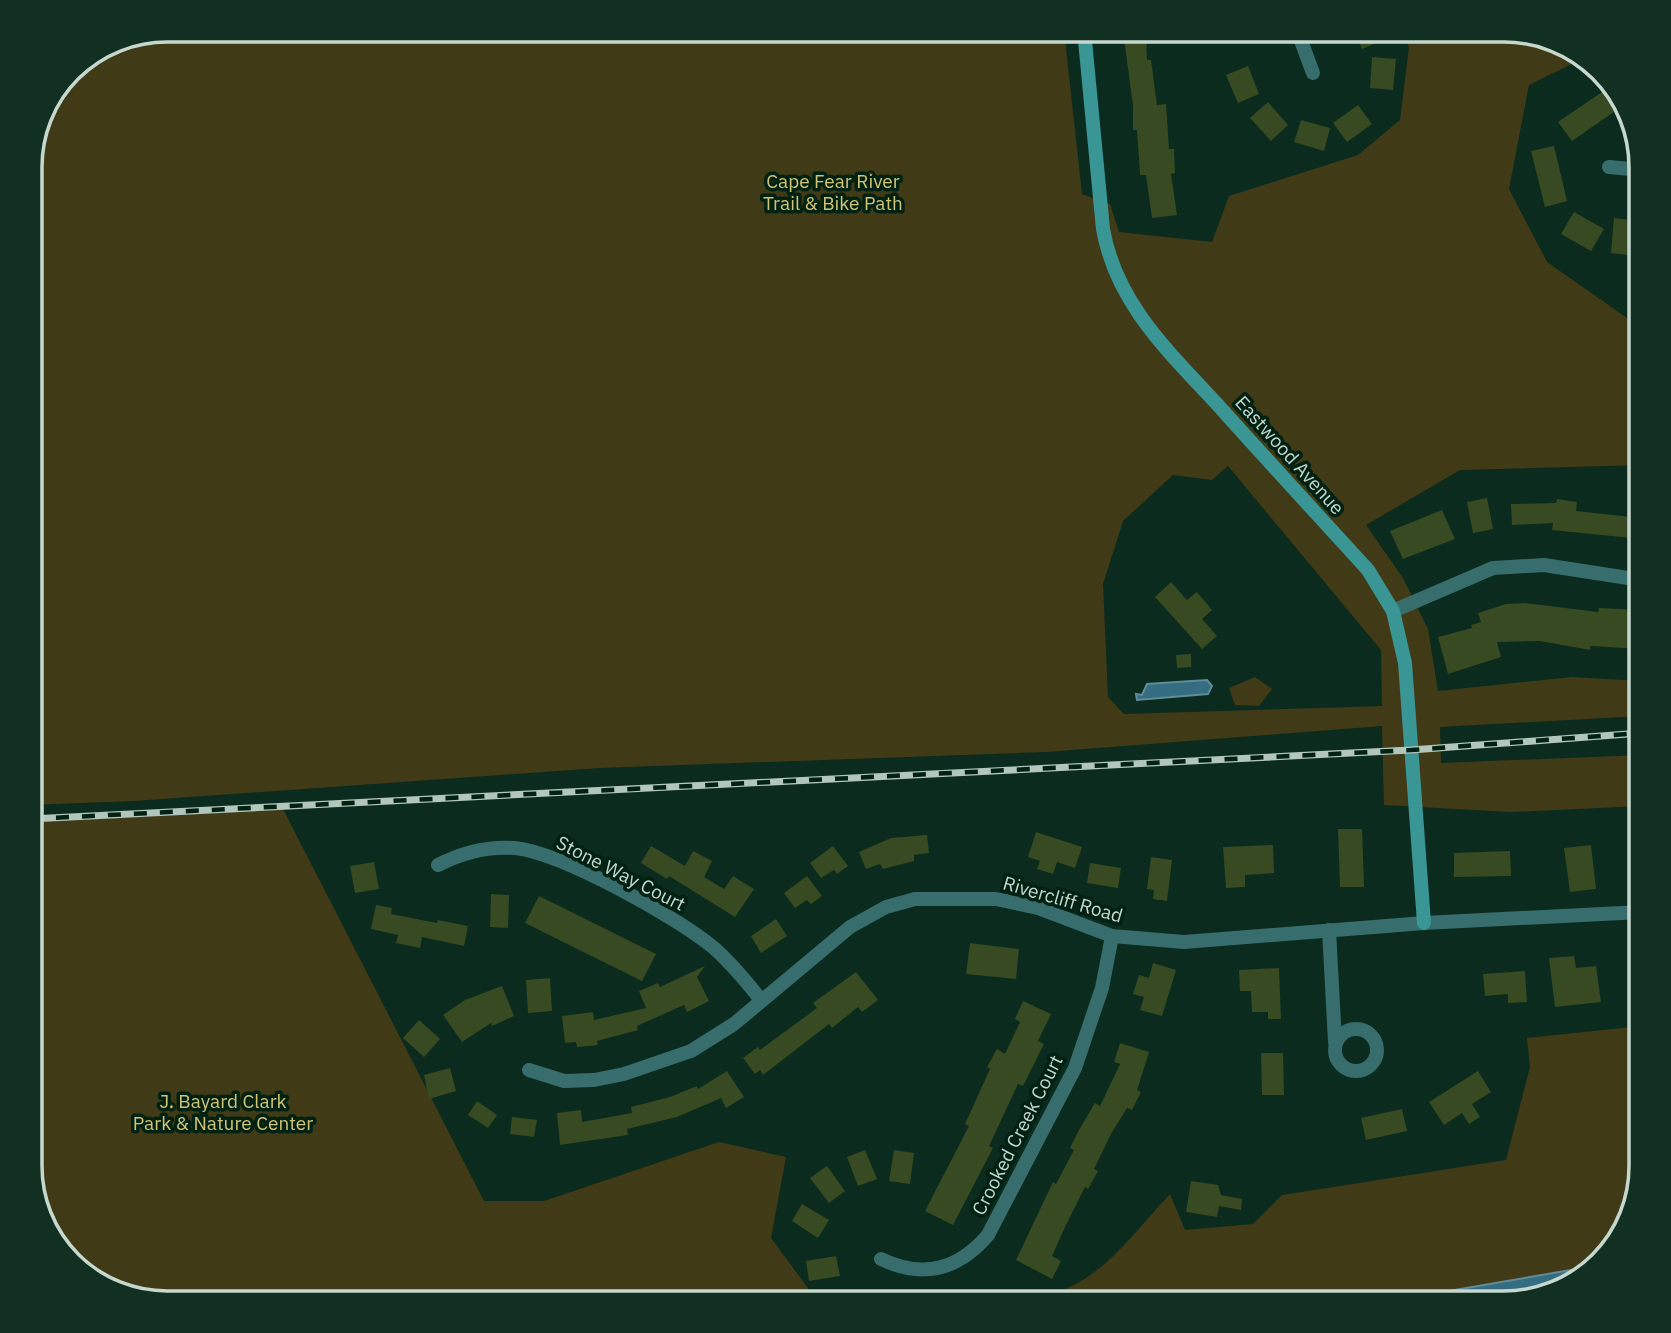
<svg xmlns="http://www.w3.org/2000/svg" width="1671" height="1333" font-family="'IBM Plex Sans',sans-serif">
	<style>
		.green { fill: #413a16; fill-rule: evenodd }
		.water { fill: #346c82; stroke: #608c99; stroke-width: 2 }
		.building { fill: #374a21 }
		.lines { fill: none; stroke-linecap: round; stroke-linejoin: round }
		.street { stroke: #376d6c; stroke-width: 14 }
		.secondary { stroke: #399695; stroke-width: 14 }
		.rail-casing { stroke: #b2c6bc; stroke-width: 7 }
		.rail { stroke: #012113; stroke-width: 4.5; stroke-dasharray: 13; stroke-linecap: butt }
		.labels { text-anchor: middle; stroke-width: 7; stroke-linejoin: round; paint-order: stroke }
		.park-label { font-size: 19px; fill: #d3c377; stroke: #012113 }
		.street-label { font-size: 19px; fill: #c6d8ce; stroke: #012113 }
		.rim { fill: none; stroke: #c6d8ce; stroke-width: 3.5 }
	</style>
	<rect width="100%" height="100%" fill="#0a2b1d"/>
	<g class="green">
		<path d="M167,30H1064L1082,194L1110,204L1119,232L1212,242L1229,196L1358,155L1400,120L1409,47L1401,30H1505L1582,59L1529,85L1509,189L1547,262L1627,318L1641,386V465L1460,470L1366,525L1403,578L1428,629L1438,691L1572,677L1641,681V716L1440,727L1441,763L1641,755V806L1511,812L1384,805L1382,726L1046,752L599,768L134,801L30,805V158L44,106L76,64L115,40ZM1228,466L1381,650L1382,706L1124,714L1108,697L1103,584L1123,521L1173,475L1212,480Z"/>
		<polygon points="1255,677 1272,689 1259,706 1235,705 1229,688"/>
		<polygon points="282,807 484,1201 544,1201 719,1142 786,1157 771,1238 819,1303 166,1303 77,1269 44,1227 30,1175 30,820"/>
		<path d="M1641,1026V1167L1607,1256L1594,1266L1443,1292H1408L1376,1303H1020C1097,1289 1120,1248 1170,1194L1185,1230L1253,1224L1282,1195L1506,1160L1530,1067L1527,1038Z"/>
	</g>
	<g class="water">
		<polygon points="1207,680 1212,686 1208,694 1137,700 1136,694 1142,695 1147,684"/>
		<polygon points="1594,1266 1564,1289 1504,1303 1376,1303 1408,1292 1443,1292"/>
	</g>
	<g class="building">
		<polygon points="1123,30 1146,30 1147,60 1151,60 1157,105 1166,104 1169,149 1174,149 1175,173 1171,174 1177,215 1152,218 1146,175 1140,175 1137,130 1133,130 1133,106"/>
		<polygon points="1354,30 1379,30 1383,40 1362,49"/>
		<polygon points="1372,57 1396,59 1393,90 1370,88"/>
		<polygon points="1248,66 1259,94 1238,103 1226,75"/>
		<polygon points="1605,90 1618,109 1572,141 1558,122"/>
		<polygon points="1268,102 1288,125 1271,141 1250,118"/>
		<polygon points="1358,105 1372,124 1347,142 1333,123"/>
		<polygon points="1301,120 1330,128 1324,151 1294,142"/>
		<polygon points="1554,146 1567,201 1545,207 1531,151"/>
		<polygon points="1574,212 1604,229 1591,251 1561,234"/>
		<polygon points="1614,218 1640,221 1636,256 1611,253"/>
		<polygon points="1487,498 1493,529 1473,533 1467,502"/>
		<polygon points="1557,499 1577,502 1576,511 1641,518 1641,539 1552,530 1553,523 1512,525 1511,504 1556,503"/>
		<polygon points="1442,510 1455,539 1403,559 1390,531"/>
		<polygon points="1171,582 1187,600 1197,592 1212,610 1202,619 1217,636 1202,649 1155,597"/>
		<polygon points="1525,603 1598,612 1599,608 1641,610 1641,649 1590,646 1590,650 1540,641 1497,642 1501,657 1448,674 1438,637 1472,628 1471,625 1481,622 1478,613 1506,604"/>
		<polygon points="1191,654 1191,667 1177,668 1176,655"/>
		<polygon points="1338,829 1362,829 1364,887 1340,887"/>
		<polygon points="1036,832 1082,847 1075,868 1057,862 1053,874 1037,869 1040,861 1028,857"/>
		<polygon points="927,835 929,853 914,855 914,861 883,869 880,864 866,869 859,852 891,838"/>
		<polygon points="1641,840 1641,895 1633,895 1628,842"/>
		<polygon points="1273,845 1274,873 1245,875 1245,887 1226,888 1223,847"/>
		<polygon points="1591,845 1596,889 1570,892 1564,848"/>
		<polygon points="651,846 685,866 693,851 712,861 704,877 724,889 733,876 754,889 735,917 669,876 667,879 641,863"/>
		<polygon points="833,846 848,866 837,874 834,870 821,878 810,863"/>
		<polygon points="1510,851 1511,876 1454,877 1454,853"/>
		<polygon points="1151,857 1172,860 1167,901 1153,899 1154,890 1147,889"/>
		<polygon points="374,862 379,889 355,893 350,866"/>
		<polygon points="1090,863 1121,868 1118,888 1087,883"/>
		<polygon points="807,876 822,896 811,904 807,900 795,908 784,893"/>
		<polygon points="491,894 509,895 508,928 490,927"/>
		<polygon points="539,896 656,954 642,981 525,923"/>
		<polygon points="376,905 392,908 391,914 437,923 438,920 468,926 464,946 422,937 420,948 396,943 398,935 371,929"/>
		<polygon points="776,919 787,936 761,953 751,936"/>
		<polygon points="970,943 1019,949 1016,979 966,974"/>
		<polygon points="1574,956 1576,968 1596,966 1601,1002 1555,1007 1549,958"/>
		<polygon points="1153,963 1176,970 1162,1016 1140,1010 1144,997 1133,994 1139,975 1149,978"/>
		<polygon points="705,966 697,977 709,1001 687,1012 684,1005 637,1026 638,1030 597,1041 598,1045 577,1047 576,1042 565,1043 562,1016 593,1012 594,1020 646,1008 639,991 658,983 660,987"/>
		<polygon points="1279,968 1281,1019 1268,1019 1268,1012 1252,1012 1251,991 1240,991 1239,970"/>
		<polygon points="1525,971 1527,1002 1508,1003 1508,994 1485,996 1483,974"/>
		<polygon points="856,972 878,1000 862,1012 858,1007 832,1028 829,1024 763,1075 760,1070 755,1074 743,1058 758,1047 760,1050 817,1008 813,1003"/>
		<polygon points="550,978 552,1011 528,1013 526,980"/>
		<polygon points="502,986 514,1016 492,1026 491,1023 462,1042 443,1015 465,1000"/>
		<polygon points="1023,1001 1051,1014 1038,1041 1044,1044 1023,1086 1018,1084 989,1146 993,1148 953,1225 925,1211 969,1126 965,1124 990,1069 987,1067 997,1049 1005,1054 1020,1022 1015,1019"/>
		<polygon points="419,1020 440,1039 424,1057 403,1038"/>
		<polygon points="1120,1043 1149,1052 1137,1090 1141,1092 1132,1110 1127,1108 1111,1134 1094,1169 1098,1171 1088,1189 1085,1187 1065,1227 1052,1256 1061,1261 1052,1279 1016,1260 1053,1182 1056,1184 1074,1150 1070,1148 1079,1130 1095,1103 1100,1106 1120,1064 1114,1062"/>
		<polygon points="1261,1053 1283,1053 1284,1095 1262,1095"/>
		<polygon points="450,1068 456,1091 429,1099 424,1075"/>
		<polygon points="727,1071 744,1097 726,1108 721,1098 677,1117 627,1129 628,1135 560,1145 557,1113 581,1110 582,1122 632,1113 631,1107 670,1097 697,1086 698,1089"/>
		<polygon points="1478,1071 1491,1092 1472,1104 1480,1117 1469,1124 1462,1113 1444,1125 1429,1102"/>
		<polygon points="477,1101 497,1115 488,1128 468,1115"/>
		<polygon points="1402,1109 1407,1131 1366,1140 1361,1118"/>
		<polygon points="512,1117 537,1120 534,1137 510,1134"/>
		<polygon points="865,1150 877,1179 858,1186 847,1157"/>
		<polygon points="894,1150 914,1153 910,1184 889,1181"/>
		<polygon points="827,1166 845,1191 829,1203 810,1178"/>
		<polygon points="1191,1181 1218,1185 1221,1195 1242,1199 1241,1210 1219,1206 1217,1217 1186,1212"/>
		<polygon points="802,1204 829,1220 818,1238 792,1221"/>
		<polygon points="836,1256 840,1276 809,1281 806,1261"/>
	</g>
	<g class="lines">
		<g class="street">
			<polyline points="1297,30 1313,73"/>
			<polyline points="1609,167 1641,170"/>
			<polyline points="1393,611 1493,568 1544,565 1641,580"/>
			<path d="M438,865C461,853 487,846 515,848C562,853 677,917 714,948C732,964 746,981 761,1000"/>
			<polyline points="1329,930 1335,1042"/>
			<circle cx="1356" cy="1050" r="21"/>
			<polyline points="529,1070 564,1081 594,1080 624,1074 691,1051 734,1024 850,927 886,907 915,899 996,899 1038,908 1112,936 1184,942 1424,923 1641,912"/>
			<path d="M881,1259C923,1279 958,1270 988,1235L1075,1068L1102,988L1112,936"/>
		</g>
		<path class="secondary" d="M1084,30L1103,229C1116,303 1168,351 1217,404C1267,460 1318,515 1368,570L1393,611L1405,663L1424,923"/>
		<g class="rail-casing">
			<polyline id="rail" points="30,819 1411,750 1641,733"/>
		</g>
		<use href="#rail" class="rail"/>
	</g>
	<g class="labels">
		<g class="park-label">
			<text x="833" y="188">Cape Fear River<tspan x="833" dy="22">Trail &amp; Bike Path</tspan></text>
			<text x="223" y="1108">J. Bayard Clark<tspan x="223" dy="22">Park &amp; Nature Center</tspan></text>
		</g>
		<g class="street-label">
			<text transform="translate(1290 455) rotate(48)" y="7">Eastwood Avenue</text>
			<text transform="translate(621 873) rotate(27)" y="7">Stone Way Court</text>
			<text transform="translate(1063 899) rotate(16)" y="7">Rivercliff Road</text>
			<text transform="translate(1017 1135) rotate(-63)" y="7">Crooked Creek Court</text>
		</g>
	</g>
	<path d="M0 0H1671V1333H0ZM167 42H1504A125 125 0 0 1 1629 167V1166A125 125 0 0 1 1504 1291H167A125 125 0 0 1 42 1166V167A125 125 0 0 1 167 42Z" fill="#113022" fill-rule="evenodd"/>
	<path class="rim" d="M167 42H1504A125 125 0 0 1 1629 167V1166A125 125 0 0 1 1504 1291H167A125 125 0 0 1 42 1166V167A125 125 0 0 1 167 42Z"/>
</svg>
